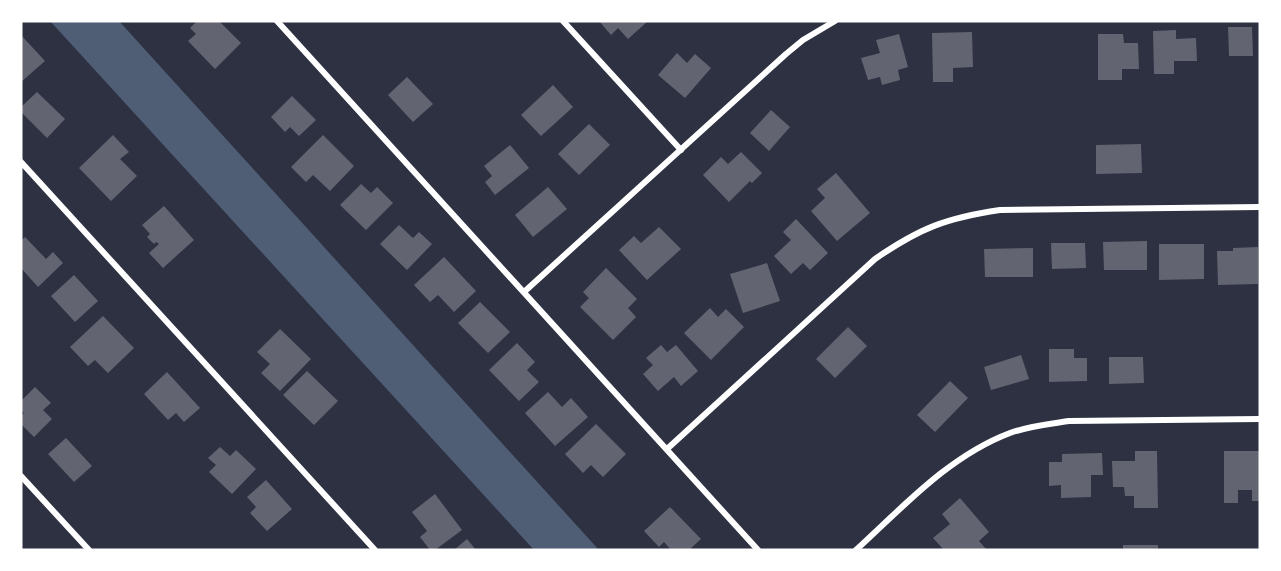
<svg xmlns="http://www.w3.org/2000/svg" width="1281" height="571" font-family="Helvetica,sans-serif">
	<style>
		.water { fill: #4f5d75 }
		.building { fill: #626471 }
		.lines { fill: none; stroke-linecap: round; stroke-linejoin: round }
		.minor { stroke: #fff; stroke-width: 6 }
	</style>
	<rect width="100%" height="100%" fill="#2d3142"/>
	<polygon class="water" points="50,21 119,21 599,550 534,550"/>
	<g class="building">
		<polygon points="197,21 219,21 241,43 215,69 188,41 196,34 190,28"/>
		<polygon points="599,21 648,21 628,39 618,28 611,35"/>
		<polygon points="1228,27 1252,27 1253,56 1229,56"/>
		<polygon points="1176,30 1176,39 1196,38 1197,61 1174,61 1174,74 1154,74 1153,31"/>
		<polygon points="972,32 973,67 953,68 953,82 933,82 932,33"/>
		<polygon points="899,34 908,67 898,70 900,80 882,85 880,77 868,80 861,58 880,53 876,40"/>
		<polygon points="1098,34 1123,34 1124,43 1138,43 1139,69 1122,69 1122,80 1098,80"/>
		<polygon points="21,35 45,61 21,82"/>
		<polygon points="677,53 687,63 695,54 711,68 685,98 658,75"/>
		<polygon points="407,77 433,104 413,122 388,95"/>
		<polygon points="553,85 573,107 541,136 521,115"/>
		<polygon points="37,92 65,119 47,138 21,112 21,107"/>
		<polygon points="292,96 316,120 299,136 290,127 285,132 271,117"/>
		<polygon points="771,110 790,127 769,151 750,133"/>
		<polygon points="589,124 610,145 579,175 558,154"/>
		<polygon points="113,135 129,152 120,159 137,176 111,201 79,168"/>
		<polygon points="323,135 354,166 330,191 313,175 306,182 291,167"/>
		<polygon points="1141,144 1142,173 1096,174 1096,145"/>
		<polygon points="510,145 529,168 495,195 485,182 492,176 484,166"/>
		<polygon points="741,152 762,173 752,183 750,181 729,202 703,175 721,157 728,164"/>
		<polygon points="836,173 870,213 837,241 811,211 825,198 817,189"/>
		<polygon points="361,184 371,193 377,187 393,203 366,230 340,205"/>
		<polygon points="548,187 567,209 533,237 515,215"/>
		<polygon points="164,206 194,240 163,268 149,253 159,244 156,242 154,244 147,237 150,234 142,225"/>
		<polygon points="796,219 828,253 810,270 803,263 791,274 774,256 791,240 783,232"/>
		<polygon points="399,225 413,238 419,232 432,244 407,270 380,244"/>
		<polygon points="659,227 681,249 647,280 619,250 634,236 641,243"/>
		<polygon points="25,237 46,259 53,252 63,263 38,287 21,268 21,241"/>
		<polygon points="1147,241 1147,270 1104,270 1103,242"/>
		<polygon points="1051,243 1085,243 1086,268 1052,269"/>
		<polygon points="1159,244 1204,244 1204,279 1159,280"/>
		<polygon points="1258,247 1258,284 1218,285 1217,251 1233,251 1233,248"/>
		<polygon points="1033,248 1033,277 985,277 984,249"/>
		<polygon points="444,257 476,291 454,312 438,295 430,302 414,285"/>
		<polygon points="767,263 780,301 743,313 730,274"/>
		<polygon points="606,268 637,299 628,308 636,317 613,340 580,307 589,298 583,292"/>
		<polygon points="74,275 98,301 75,322 51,296"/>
		<polygon points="480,302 510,332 488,353 458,323"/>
		<polygon points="710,308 718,317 726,309 744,327 711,360 684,333"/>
		<polygon points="103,316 134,348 108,373 95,360 88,366 70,347"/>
		<polygon points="848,327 867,346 835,378 816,359"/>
		<polygon points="280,329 311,359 280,391 261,373 270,364 257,352"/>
		<polygon points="517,343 535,362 527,370 539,382 519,401 489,370"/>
		<polygon points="661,345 667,352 676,345 698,371 681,386 674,377 658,391 643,374 653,365 646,358"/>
		<polygon points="1049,349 1074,349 1074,358 1087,358 1087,381 1049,382"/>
		<polygon points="1021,355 1029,379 991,390 984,367"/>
		<polygon points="1109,357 1143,357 1144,383 1109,384"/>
		<polygon points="307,371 338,401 314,425 283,395"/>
		<polygon points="167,372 200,408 184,422 176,413 168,420 144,394"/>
		<polygon points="950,381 968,398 935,432 917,415"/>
		<polygon points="35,387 51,403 43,410 52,419 34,437 21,424 21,416 24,413 21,410 21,401"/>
		<polygon points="548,392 562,407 571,398 588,417 555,446 525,413"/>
		<polygon points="596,424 626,454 603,477 591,465 583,473 565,454"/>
		<polygon points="66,438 92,466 74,482 48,454"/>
		<polygon points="220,447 230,456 236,450 256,469 232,494 209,472 216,465 208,458"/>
		<polygon points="1135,451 1157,451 1158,508 1134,508 1134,496 1125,496 1124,487 1113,487 1112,461 1135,461"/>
		<polygon points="1224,451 1260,451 1260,501 1252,501 1252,490 1238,490 1238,503 1224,503"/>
		<polygon points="1102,453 1103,475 1091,475 1091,497 1061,498 1061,485 1049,486 1049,462 1062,462 1062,454"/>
		<polygon points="266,480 292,509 267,531 250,513 256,507 247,497"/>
		<polygon points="435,494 462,530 435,550 430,550 420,537 427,531 412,512"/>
		<polygon points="960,498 989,532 979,541 987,550 944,550 933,538 950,524 942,514"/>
		<polygon points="670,507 701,539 689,550 671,550 664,542 659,547 644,531"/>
		<polygon points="467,539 476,550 454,550"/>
		<rect x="1123" y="545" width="35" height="5"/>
	</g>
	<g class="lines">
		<g class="minor">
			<polyline points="277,21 758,550"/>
			<polyline points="563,21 681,150"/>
			<polyline points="21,162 375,550"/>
			<polyline points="524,292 786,54 803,40 835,21"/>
			<path d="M667,449L875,259C920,228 946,218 1000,210L1260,207"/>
			<polyline points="21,476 89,550"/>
			<path d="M856,550C903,507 949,456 1010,433C1029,426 1049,424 1069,421L1260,419"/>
		</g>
	</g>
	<rect width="1281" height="571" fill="none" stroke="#ffffff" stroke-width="45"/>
</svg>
